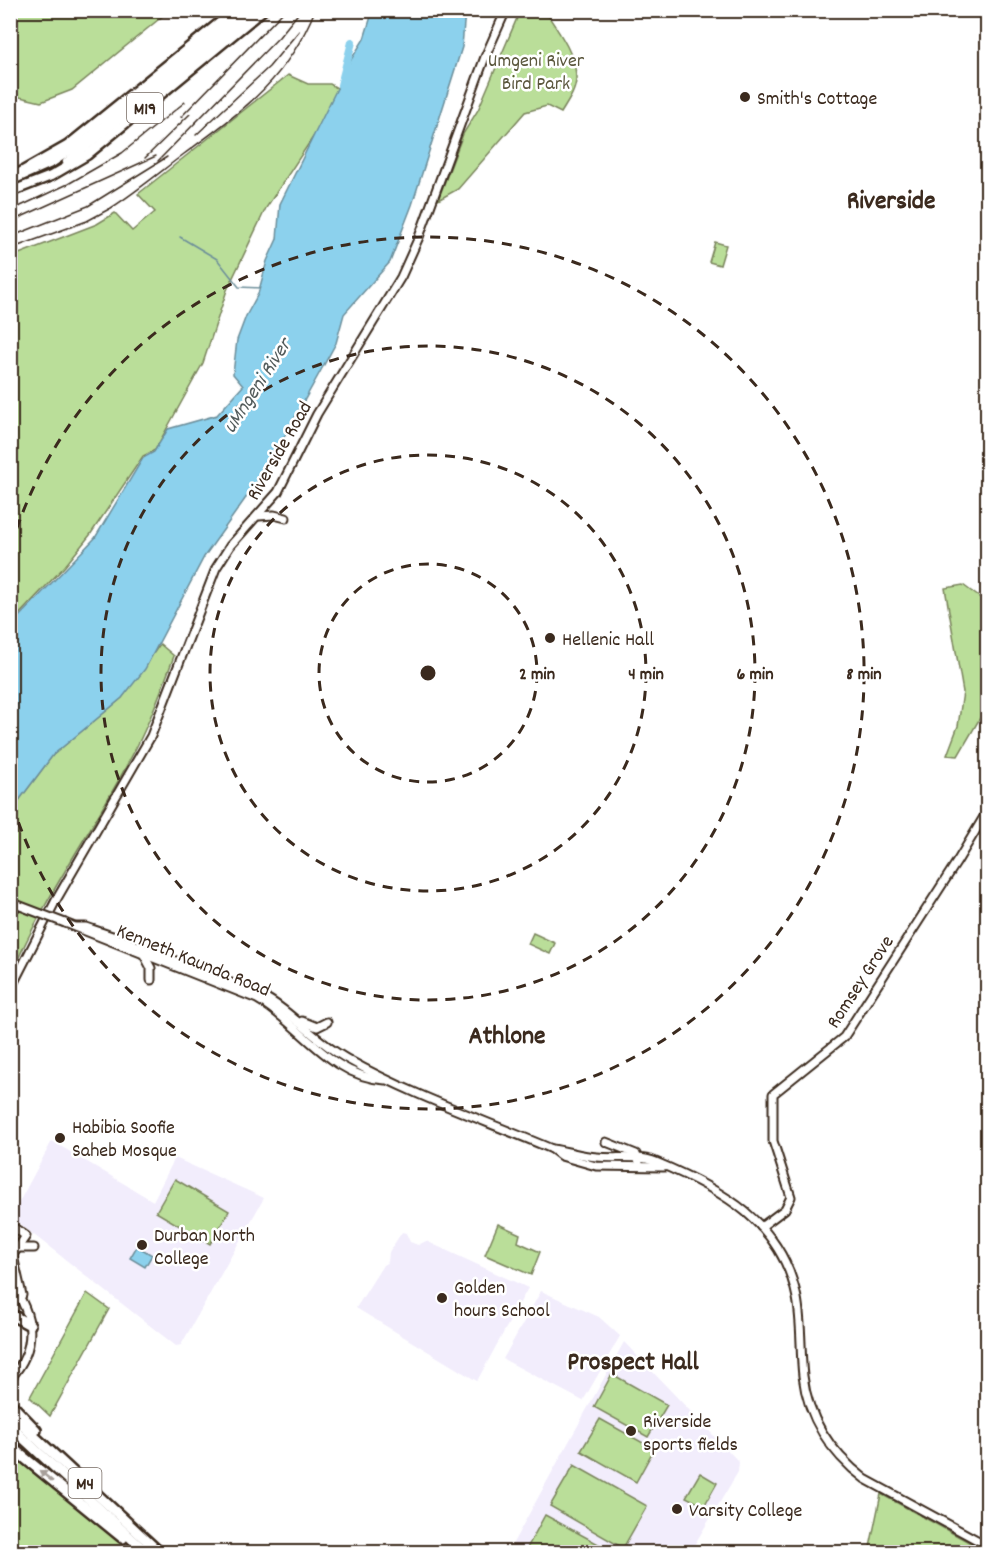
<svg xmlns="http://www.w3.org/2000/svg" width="998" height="1563" font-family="Dekko,sans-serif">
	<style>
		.built { fill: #f2edfc }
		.green { fill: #bade99; stroke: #7a845c; stroke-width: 1.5 }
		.water { fill: #8cd1ed; stroke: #6c8e9a; stroke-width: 1.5 }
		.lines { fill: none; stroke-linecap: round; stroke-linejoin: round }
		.stream { stroke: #6c8e9a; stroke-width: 1.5 }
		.river { stroke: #8cd1ed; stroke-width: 8 }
		.secondary-casing { stroke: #3b2a1e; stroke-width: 11 }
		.primary-casing { stroke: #3b2a1e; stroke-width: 13 }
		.highway-casing { stroke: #3b2a1e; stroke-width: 14 }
		.secondary { stroke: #fff; stroke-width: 7 }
		.primary { stroke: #fff; stroke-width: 8 }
		.highway { stroke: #fff; stroke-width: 9 }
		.rail { stroke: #3b2a1e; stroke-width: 1.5 }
		.secondary-bridge-casing { stroke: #3b2a1e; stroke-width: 11; stroke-linecap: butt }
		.secondary-bridge { stroke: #fff; stroke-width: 7 }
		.oneway { fill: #a79f9a }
		.ring { fill: none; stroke: #3b2a1e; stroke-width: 3; stroke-dasharray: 10 8 }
		.poi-dot { fill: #3b2a1e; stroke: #fff; stroke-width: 2 }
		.labels { text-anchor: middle; stroke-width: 5; stroke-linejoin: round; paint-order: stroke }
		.shield { fill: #fff; stroke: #766a62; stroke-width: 1.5 }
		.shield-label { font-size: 18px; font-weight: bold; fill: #3b2a1e }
		.park-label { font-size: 20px; fill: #5b573d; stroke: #fff }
		.poi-label { font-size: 20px; fill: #3b2a1e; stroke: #fff; text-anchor: start }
		.street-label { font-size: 20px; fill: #3b2a1e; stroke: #fff }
		.water-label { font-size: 21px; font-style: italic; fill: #535c5c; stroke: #fff }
		.district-label { font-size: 26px; font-weight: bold; fill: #3b2a1e; stroke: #fff }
		.centre { fill: #3b2a1e; stroke: #fff; stroke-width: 3 }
		.ring-label { font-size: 18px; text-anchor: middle; font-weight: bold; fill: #3b2a1e; stroke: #fff; stroke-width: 5; stroke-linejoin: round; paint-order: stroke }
	</style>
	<rect width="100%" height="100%" fill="#fff"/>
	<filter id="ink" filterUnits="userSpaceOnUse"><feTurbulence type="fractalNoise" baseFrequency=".0167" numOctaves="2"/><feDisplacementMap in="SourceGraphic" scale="12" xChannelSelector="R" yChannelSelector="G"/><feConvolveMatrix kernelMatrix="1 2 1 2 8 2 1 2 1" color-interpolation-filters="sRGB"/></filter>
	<g filter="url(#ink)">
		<g class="built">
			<polygon points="52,1141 153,1201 175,1158 264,1198 181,1345 176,1346 11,1217"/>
			<polygon points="402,1232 406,1233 410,1242 418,1245 426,1241 528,1288 477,1381 356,1308 383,1265 388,1262 389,1252"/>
			<polygon points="541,1291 599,1317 620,1336 583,1401 503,1359"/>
			<polygon points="624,1342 739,1462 738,1472 690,1552 508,1552"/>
		</g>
		<g class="green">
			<polygon points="11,10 169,10 169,11 72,90 41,102 11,95"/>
			<path d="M520,11H545C557,29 577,56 576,79C576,91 567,103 561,113L547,106L525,112L458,189L438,200L463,134L478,110Z"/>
			<polygon points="288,75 308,84 330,84 339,89 329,113 266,208 227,290 203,363 155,450 143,456 90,535 65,566 11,623 11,257 97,224 115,213 132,231 155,212 138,194"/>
			<polygon points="715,242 726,245 720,265 709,262"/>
			<polygon points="963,585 987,603 987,706 958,756 947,755 958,726 963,692 945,588"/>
			<path d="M160,644L174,656C163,686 152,717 137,746C98,823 45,894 11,975V811L53,755L122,698Z"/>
			<polygon points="533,933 555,943 550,954 528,944"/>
			<polygon points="175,1179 229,1211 210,1244 156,1212"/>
			<polygon points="498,1224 520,1234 518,1242 540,1252 531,1275 485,1255"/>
			<polygon points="87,1293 109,1309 50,1416 30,1397"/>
			<polygon points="612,1374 667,1405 648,1437 594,1407"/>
			<polygon points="600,1419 654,1449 636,1482 581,1451"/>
			<polygon points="10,1451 134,1552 11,1552"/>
			<polygon points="574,1465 647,1506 623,1548 550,1506"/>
			<polygon points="700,1473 717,1483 704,1506 686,1497"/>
			<polygon points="881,1494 987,1552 869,1552"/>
			<polygon points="545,1515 613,1552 525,1552"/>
		</g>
		<g class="water">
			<polygon points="373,10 465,11 462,47 412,205 390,262 344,314 336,343 267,468 204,557 145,669 122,698 53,755 11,811 11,625 95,538 143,458 154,452 168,429 217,415 243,386 233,374 237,340 246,316 258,294 267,261 277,239 280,204 352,58 364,39"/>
			<polygon points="137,1246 152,1255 145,1267 130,1258"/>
		</g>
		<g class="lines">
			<polyline class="stream" points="180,237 217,259 239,287 261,288"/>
			<polyline class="river" points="341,85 352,42"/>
			<g class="secondary-casing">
				<g id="secondary">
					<polyline points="259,516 274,515 286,518"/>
					<path d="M65,923L257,999C300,1023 330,1077 385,1080"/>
					<path d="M77,927H86L121,939L259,994C292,1011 314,1041 347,1059C411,1095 484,1120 552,1149L561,1156L596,1166L664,1167"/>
					<polyline points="144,955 151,968 151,980"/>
					<polyline points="10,990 55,902 151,736 216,568 230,546 278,492 317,414 401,277 419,237 485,57 506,10"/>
					<polyline points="302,1021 317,1027 327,1022"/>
					<polyline points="606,1142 636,1154 639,1163"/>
					<path d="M552,1149C567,1151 582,1156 597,1157C615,1159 639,1155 656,1162C721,1189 782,1222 797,1298C802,1324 800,1350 803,1376C808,1418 831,1453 865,1479L988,1546"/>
					<polyline points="10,1225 26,1236 10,1259"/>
					<polyline points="761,1227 785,1209 791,1197 773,1141 773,1094 844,1037 958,860 988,810"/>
					<polyline points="10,1236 10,1250"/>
					<polyline points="18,1248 34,1248"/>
					<polyline points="13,1256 22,1295"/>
					<path d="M10,1283C35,1315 38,1348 10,1379"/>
				</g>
			</g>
			<g class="primary-casing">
				<g id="primary">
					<polyline points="67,162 253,10"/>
					<polyline points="14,176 67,146 235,10"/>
					<polyline points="10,181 53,162 87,139 244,10"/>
					<polyline points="10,192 51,176 87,155 263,10"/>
				</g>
			</g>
			<g class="highway-casing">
				<g id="highway">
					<polyline points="10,1314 30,1325"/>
					<polyline points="10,1403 36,1430"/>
					<polyline points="10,1414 159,1552"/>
					<polyline points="10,1426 146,1552"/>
					<polyline points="10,1446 123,1538"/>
				</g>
			</g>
			<use href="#secondary" class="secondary"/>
			<use href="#primary" class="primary"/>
			<use href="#highway" class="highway"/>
			<g class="rail">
				<polyline points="181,117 285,10"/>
				<polyline points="196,135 269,67 299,31"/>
				<polyline points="145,158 190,114"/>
				<polyline points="158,161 279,37 301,10"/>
				<polyline points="10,211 68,184 122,153 185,102"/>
				<polyline points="10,222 156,156"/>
				<polyline points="10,237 88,206 167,157"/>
				<path d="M10,249L87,221L111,208C136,192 160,172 184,154C242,111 287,80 315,10"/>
			</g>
			<g class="secondary-bridge-casing">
				<polyline id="secondary-bridge" points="10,902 65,923"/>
			</g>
			<use href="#secondary-bridge" class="secondary-bridge"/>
		</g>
		<defs><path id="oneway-solid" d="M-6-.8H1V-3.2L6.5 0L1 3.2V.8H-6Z" transform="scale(1.5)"/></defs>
		<use class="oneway" href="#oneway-solid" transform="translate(46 1476) rotate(-140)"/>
	</g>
	<g class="ring">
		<circle cx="428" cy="673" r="109"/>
		<circle cx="428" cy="673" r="218"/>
		<circle cx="428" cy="673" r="327"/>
		<path d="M11 546A436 436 0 1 1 11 800"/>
	</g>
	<g class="poi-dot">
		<circle cx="745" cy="97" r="6"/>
		<circle cx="550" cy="638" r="6"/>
		<circle cx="60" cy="1138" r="6"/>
		<circle cx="142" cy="1245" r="6"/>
		<circle cx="442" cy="1298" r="6"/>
		<circle cx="631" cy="1431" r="6"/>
		<circle cx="677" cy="1509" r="6"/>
	</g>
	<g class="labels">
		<g class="shield">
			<rect x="127" y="93" width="36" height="30" rx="4.5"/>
			<rect x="68.5" y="1468" width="33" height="30" rx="4.5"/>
		</g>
		<g class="shield-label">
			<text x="145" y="114">M19</text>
			<text x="85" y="1489">M4</text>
		</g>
		<g class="park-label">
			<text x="536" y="66">Umgeni River<tspan x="536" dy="23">Bird Park</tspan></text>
		</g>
		<g class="poi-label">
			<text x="757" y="104">Smith's Cottage</text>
			<text x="562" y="645">Hellenic Hall</text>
			<text x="72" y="1133">Habibia Soofie<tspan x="72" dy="23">Saheb Mosque</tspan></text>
			<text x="154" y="1241">Durban North<tspan x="154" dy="23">College</tspan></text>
			<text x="454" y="1293">Golden<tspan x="454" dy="23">hours School</tspan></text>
			<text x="643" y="1427">Riverside<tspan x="643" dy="23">sports fields</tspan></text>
			<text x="689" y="1516">Varsity College</text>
		</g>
		<g class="street-label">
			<text transform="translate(278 450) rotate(-60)" y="7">Riverside Road</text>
			<text transform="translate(194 959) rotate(22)" y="7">Kenneth Kaunda Road</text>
			<text transform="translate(859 981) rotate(-57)" y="7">Romsey Grove</text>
		</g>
		<g class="water-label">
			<text transform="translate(256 385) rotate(-57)" y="7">uMngeni River</text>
		</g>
		<g class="district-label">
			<text x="891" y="208">Riverside</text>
			<text x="507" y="1043">Athlone</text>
			<text x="633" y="1369">Prospect Hall</text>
		</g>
	</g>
	<circle cx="428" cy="673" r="9" class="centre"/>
	<g class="ring-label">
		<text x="537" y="679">2 min</text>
		<text x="646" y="679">4 min</text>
		<text x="755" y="679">6 min</text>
		<text x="864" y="679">8 min</text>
	</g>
	<rect width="998" height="1563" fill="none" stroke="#fff" stroke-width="36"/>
	<rect x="18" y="18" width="962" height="1527" fill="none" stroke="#3b2a1e" stroke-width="2" filter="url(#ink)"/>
</svg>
